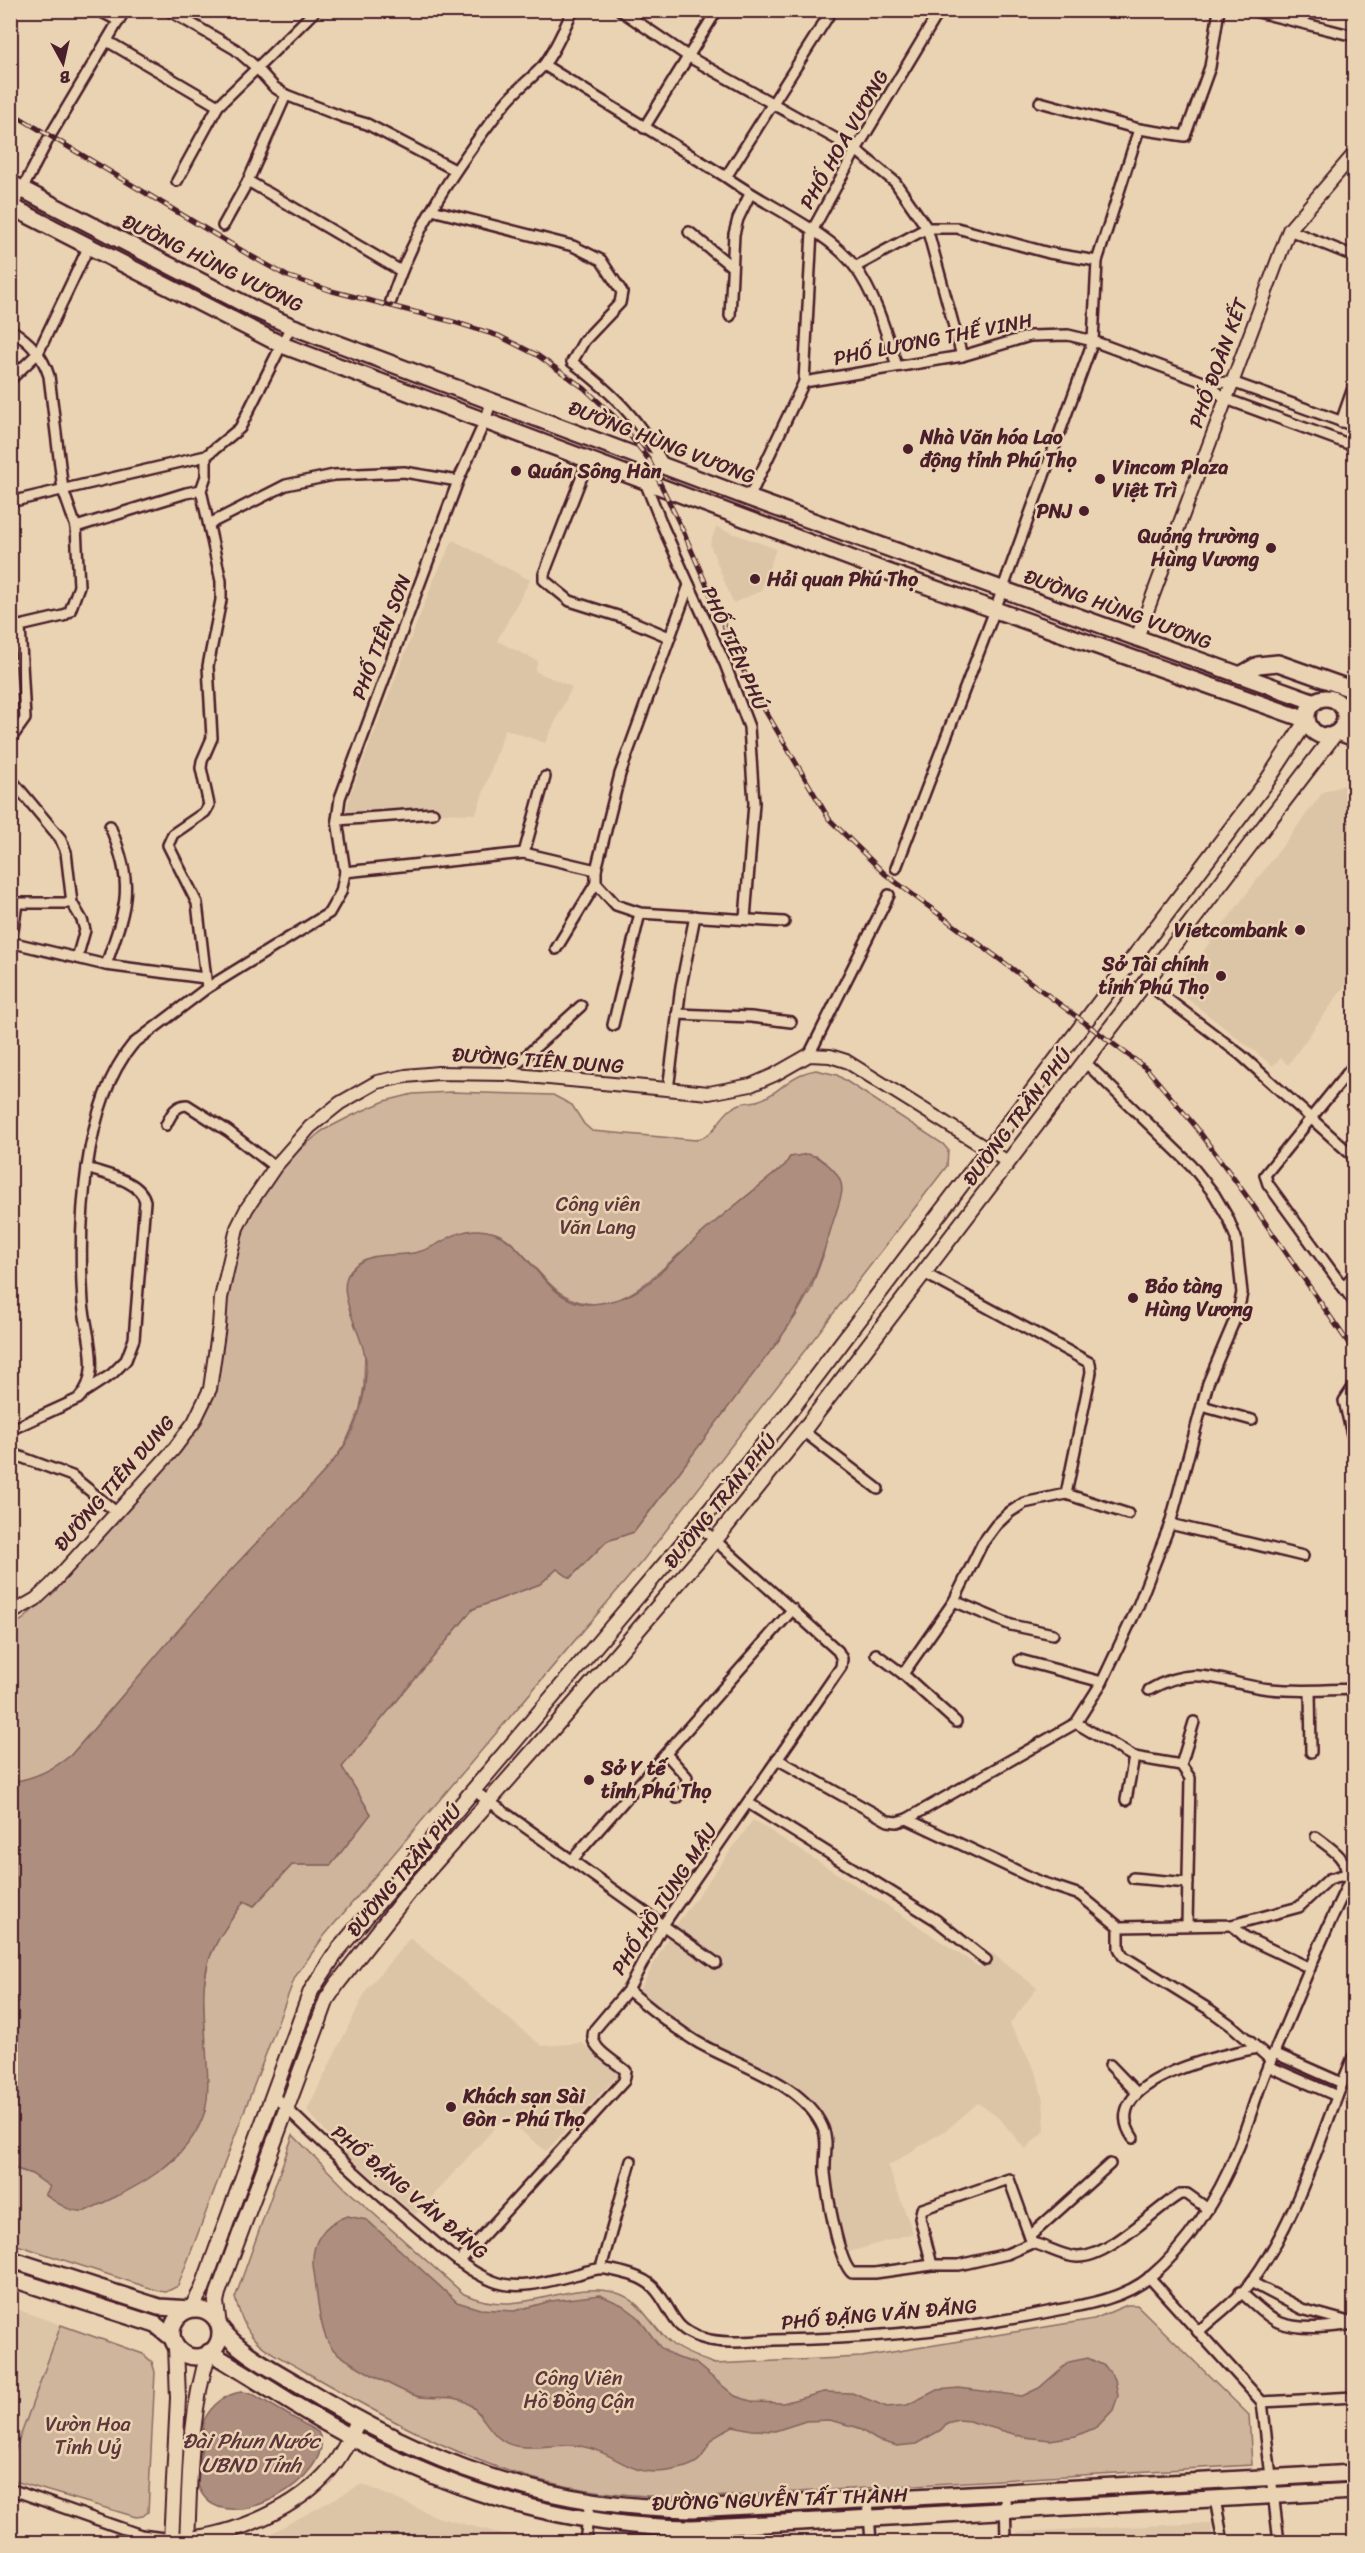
<svg xmlns="http://www.w3.org/2000/svg" width="1365" height="2553" font-family="Sriracha,sans-serif">
	<style>
		.built { fill: #dcc4a7 }
		.green { fill: #cfb59c; stroke: #8c6a64; stroke-width: 1.5 }
		.water { fill: #ad8e7f; stroke: #85625d; stroke-width: 1.5 }
		.lines { fill: none; stroke-linecap: round; stroke-linejoin: round }
		.minor-casing { stroke: #4a1f2b; stroke-width: 14 }
		.tertiary-casing { stroke: #4a1f2b; stroke-width: 16 }
		.secondary-casing { stroke: #4a1f2b; stroke-width: 18 }
		.primary-casing { stroke: #4a1f2b; stroke-width: 20 }
		.minor { stroke: #ead3b2; stroke-width: 9 }
		.tertiary { stroke: #ead3b2; stroke-width: 12 }
		.secondary { stroke: #ead3b2; stroke-width: 14 }
		.primary { stroke: #ead3b2; stroke-width: 15 }
		.rail-casing { stroke: #4a1f2b; stroke-width: 5 }
		.rail { stroke: #ead3b2; stroke-width: 3; stroke-dasharray: 9; stroke-linecap: butt }
		.poi-dot { fill: #4a1f2b; stroke: #ead3b2; stroke-width: 2 }
		.labels { text-anchor: middle; stroke-width: 5; stroke-linejoin: round; paint-order: stroke }
		.street-label { font-size: 20px; fill: #4a1f2b; stroke: #ead3b2 }
		.poi-label { font-size: 20px; font-weight: bold; fill: #4a1f2b; stroke: #ead3b2; text-anchor: start }
		.park-label { font-size: 20px; fill: #5e363c; stroke: #ead3b2 }
		.water-label { font-size: 21px; font-style: italic; fill: #5e353c; stroke: #ead3b2 }
	</style>
	<rect width="100%" height="100%" fill="#ead3b2"/>
	<filter id="ink" filterUnits="userSpaceOnUse"><feTurbulence type="fractalNoise" baseFrequency=".0167" numOctaves="2"/><feDisplacementMap in="SourceGraphic" scale="12" xChannelSelector="R" yChannelSelector="G"/><feConvolveMatrix kernelMatrix="1 2 1 2 8 2 1 2 1" color-interpolation-filters="sRGB"/></filter>
	<g filter="url(#ink)">
		<g class="built">
			<polygon points="716,527 776,549 761,591 733,603 710,545"/>
			<polygon points="453,540 530,580 497,641 538,661 535,671 572,687 545,743 505,729 476,814 441,813 435,808 346,815 350,795 432,584"/>
			<polygon points="1354,782 1354,973 1288,1065 1281,1058 1273,1066 1175,989 1323,792"/>
			<polygon points="753,1820 899,1913 979,1967 992,1953 1037,1988 1010,2024 1037,2075 1043,2101 1045,2130 1025,2149 1000,2119 978,2103 949,2128 888,2166 913,2233 846,2253 830,2189 829,2168 832,2149 829,2136 798,2094 709,2044 638,1993 671,1932"/>
			<polygon points="410,1938 542,2046 582,2043 619,2074 546,2151 504,2118 415,2215 343,2152 307,2110 367,1989"/>
			<polygon points="11,2307 61,2325 11,2462"/>
			<polygon points="362,2484 440,2518 503,2534 554,2542 255,2542"/>
			<polygon points="1211,2523 1213,2542 1017,2542 1017,2532"/>
			<polygon points="998,2534 999,2542 880,2542 880,2541"/>
		</g>
		<g class="green">
			<path d="M816,1070L837,1075L943,1144L948,1150L947,1166L644,1559L324,1936L295,1977L178,2286L166,2292L159,2291L11,2243L10,2167L32,2174L51,2187L45,2195L85,2211L136,2185L176,2159L205,2111L207,2086L203,1990L209,1959L220,1936L244,1901L254,1906L292,1865H331L371,1814L342,1767L473,1609L540,1584L557,1569L570,1578L607,1541L634,1532L648,1514L795,1317L811,1289L823,1256L835,1173L817,1156L790,1157L785,1165C755,1190 724,1215 694,1241C657,1271 616,1327 562,1294C538,1279 516,1235 491,1232C457,1227 452,1240 427,1250C417,1253 406,1255 395,1256L354,1319L365,1349L364,1386L360,1409L346,1442L331,1466L229,1572L71,1755C54,1769 33,1779 11,1782V1627L25,1618L84,1556L196,1423L240,1232L272,1177L292,1156L322,1131L353,1115L385,1101L413,1094L451,1092L553,1095L572,1105L584,1124L592,1131L696,1140C717,1134 716,1121 731,1109C739,1102 747,1103 757,1101C781,1094 786,1075 816,1070Z"/>
			<path d="M293,2135L346,2189L464,2294C524,2321 563,2278 617,2293C644,2301 652,2330 673,2345C686,2354 701,2359 715,2364L862,2357L1094,2319L1127,2305H1137L1249,2415L1252,2465L694,2498C641,2497 586,2493 535,2479C454,2457 377,2413 304,2371C288,2361 263,2351 251,2335C243,2324 239,2311 235,2298Z"/>
			<polygon points="61,2325 143,2354 152,2362 155,2372 148,2512 143,2516 136,2517 11,2480 11,2462"/>
		</g>
		<g class="water">
			<path d="M808,1154C823,1158 842,1173 842,1190C841,1200 836,1212 833,1222C820,1267 806,1302 779,1340L634,1532L607,1541L570,1578L557,1569L540,1584L473,1609L342,1767L371,1814L331,1865H292L254,1906L244,1901C232,1919 216,1939 209,1960C200,1989 205,2017 206,2047C207,2067 210,2091 205,2111C189,2164 132,2190 85,2211C69,2213 58,2203 45,2195L50,2187L32,2174L11,2167V1782C33,1779 54,1769 71,1755C125,1694 175,1632 229,1572C253,1546 278,1520 303,1495C318,1478 334,1463 346,1443C359,1419 367,1390 366,1362C364,1331 323,1281 362,1261C378,1252 400,1257 418,1252C438,1247 453,1231 474,1230C523,1227 534,1289 576,1302C587,1306 603,1303 615,1300C647,1292 667,1265 690,1244C720,1216 754,1191 785,1165L790,1157Z"/>
			<path d="M347,2216L367,2220L457,2302L480,2309L514,2311L551,2301L600,2295L622,2305L637,2316L660,2347L675,2357L695,2363L735,2396L754,2402L783,2403L824,2392L852,2393L887,2407L907,2405L937,2390L959,2388L1022,2396L1039,2388L1069,2362L1088,2358L1105,2366L1115,2379L1118,2396L1113,2410L1097,2427L1076,2436L1050,2440L1024,2437L969,2421L958,2420L947,2423L941,2430L916,2444L897,2446L877,2440L856,2427L829,2420L806,2421L775,2431L752,2430L733,2426C729,2429 722,2431 717,2435C700,2450 710,2462 678,2469C628,2481 621,2453 580,2446C558,2443 535,2450 516,2446C490,2442 485,2412 466,2402C452,2395 437,2399 421,2397C406,2395 340,2359 331,2347C319,2331 317,2291 314,2272C309,2245 322,2224 347,2216Z"/>
			<path d="M241,2392L251,2393L318,2432C342,2473 219,2548 198,2485L204,2420C212,2405 223,2395 241,2392Z"/>
		</g>
		<g class="lines">
			<g class="minor-casing">
				<g id="minor">
					<polyline points="98,10 119,21"/>
					<polyline points="168,10 235,49 257,68 316,10"/>
					<polyline points="620,10 689,57 856,150 895,182 927,228 962,356"/>
					<polyline points="1250,10 1354,36"/>
					<polyline points="107,41 218,106"/>
					<path d="M544,65L726,177C764,205 829,231 855,267C876,296 886,333 897,366"/>
					<polyline points="1040,102 1139,129 1185,136 1210,67 1219,10"/>
					<polyline points="644,128 717,10"/>
					<polyline points="726,177 832,10"/>
					<polyline points="177,181 218,106 257,68 274,87 286,95 343,117 367,124 455,170"/>
					<polyline points="248,181 401,271"/>
					<polyline points="13,207 50,136 125,10"/>
					<path d="M432,210L573,246L601,260L622,292L620,303L584,341L572,362C614,394 639,419 664,465"/>
					<polyline points="223,226 248,181 286,95"/>
					<polyline points="1289,230 1354,256"/>
					<polyline points="689,232 731,266"/>
					<polyline points="855,267 927,228 957,228 1049,253 1097,261"/>
					<path d="M391,301C414,228 457,165 503,106C514,91 530,80 542,67C555,52 564,28 573,10"/>
					<polyline points="730,316 734,234 738,219 750,194"/>
					<path d="M10,329C30,342 42,354 49,376L63,490L76,527L79,586L70,611L63,616L20,626L10,623"/>
					<polyline points="10,380 38,353 88,248"/>
					<polyline points="804,382 962,356 1030,336 1068,335 1093,341 1206,383 1226,399 1354,446"/>
					<polyline points="1206,383 1232,382 1354,426"/>
					<polyline points="1341,422 1354,385"/>
					<polyline points="206,456 206,476 201,490 221,581 221,600 208,666 212,738 202,761 201,768 209,805 205,812 173,834 168,845 197,903 207,988"/>
					<polyline points="588,461 544,574 544,580 570,601 624,618 669,637"/>
					<polyline points="645,482 663,527 725,664 749,727 754,803 745,919"/>
					<polyline points="749,498 804,382 812,231 856,150 940,10"/>
					<polyline points="10,502 206,456 240,428 291,326"/>
					<polyline points="209,524 286,485 334,475 404,472 458,481"/>
					<polyline points="76,527 186,493 201,490"/>
					<polyline points="10,740 25,719 20,626"/>
					<polyline points="10,778 60,838 66,852 72,903 82,920 85,930 77,958"/>
					<polyline points="337,820 433,813"/>
					<polyline points="524,853 545,777"/>
					<polyline points="896,868 995,610 1093,341 1097,261 1139,129"/>
					<polyline points="596,870 620,774 689,585"/>
					<polyline points="345,872 524,853 596,870 596,883 616,905 640,913 784,922"/>
					<polyline points="10,901 17,903 72,903"/>
					<polyline points="10,942 106,965 205,978"/>
					<polyline points="556,949 596,883"/>
					<polyline points="10,952 17,903"/>
					<path d="M106,965C127,904 135,888 110,826"/>
					<polyline points="1145,982 1241,1055 1354,1157"/>
					<polyline points="677,1014 751,1017 791,1022"/>
					<polyline points="613,1025 640,913"/>
					<polyline points="809,1055 889,895"/>
					<polyline points="1354,1065 1265,1175 1268,1184 1354,1302"/>
					<polyline points="506,1074 581,1006"/>
					<polyline points="668,1090 681,986 695,916"/>
					<path d="M166,1125C171,1115 175,1105 187,1105L228,1131L275,1167"/>
					<polyline points="924,1273 1090,1363 1091,1372 1066,1494"/>
					<polyline points="1343,1287 1354,1275"/>
					<polyline points="1354,1386 1344,1401 1354,1443"/>
					<path d="M86,1391L112,1374L126,1360L134,1339L145,1201C140,1180 106,1175 87,1168"/>
					<polyline points="1202,1406 1252,1420"/>
					<path d="M10,1430L78,1399C103,1375 86,1333 83,1303C78,1226 82,1105 133,1044L207,988L329,913L341,892L345,872L337,820L340,798L458,481L485,421L492,400"/>
					<polyline points="803,1431 878,1489"/>
					<polyline points="10,1453 72,1476 116,1512"/>
					<polyline points="1170,1524 1303,1556"/>
					<polyline points="954,1601 1011,1625 1053,1634"/>
					<polyline points="876,1654 903,1674 954,1601 982,1544 996,1525 1010,1512 1024,1503 1066,1494 1128,1514"/>
					<polyline points="1020,1660 1102,1682"/>
					<polyline points="903,1674 956,1722"/>
					<path d="M1149,1690C1198,1661 1221,1684 1270,1689C1298,1692 1326,1690 1354,1689"/>
					<polyline points="1310,1691 1311,1752"/>
					<polyline points="1076,1723 1134,1757 1181,1765 1190,1778 1187,1925"/>
					<polyline points="667,1755 687,1777 686,1787 677,1798"/>
					<polyline points="777,1759 888,1821 897,1822 907,1819 1076,1723 1102,1682 1138,1606 1170,1524 1208,1383 1238,1312 1242,1293 1236,1238 1228,1218 1214,1194 1191,1165 1084,1061"/>
					<polyline points="1181,1765 1194,1722"/>
					<polyline points="473,1790 716,1963"/>
					<polyline points="1126,1800 1134,1757"/>
					<polyline points="748,1803 936,1920 986,1960"/>
					<polyline points="907,1819 1041,1882 1080,1895 1119,1927 1232,1925 1299,1907 1329,1879 1343,1875 1354,1877"/>
					<path d="M1316,1837C1330,1848 1347,1857 1347,1876"/>
					<polyline points="572,1860 793,1609"/>
					<polyline points="1133,1878 1188,1883"/>
					<polyline points="1232,1925 1245,1937 1310,1968"/>
					<polyline points="1119,1927 1119,1948 1123,1956 1210,2010 1232,2026 1271,2060"/>
					<path d="M628,1990C650,2008 672,2027 697,2042C736,2065 803,2082 823,2128C829,2142 824,2157 825,2173C827,2192 838,2262 852,2273H875L932,2265H959L1007,2254L1032,2243L1009,2179L922,2209L920,2218L932,2265"/>
					<polyline points="1274,2053 1342,2083"/>
					<polyline points="1110,2065 1137,2093"/>
					<polyline points="1268,2066 1337,2096"/>
					<path d="M272,2094C319,2140 366,2184 416,2226C440,2246 463,2269 493,2281C519,2292 552,2280 578,2274C587,2271 597,2268 606,2269C622,2272 642,2276 653,2287C672,2306 670,2329 702,2338C724,2345 751,2341 774,2340C866,2339 958,2330 1048,2312C1082,2305 1122,2300 1150,2277C1188,2245 1218,2198 1236,2153C1249,2124 1256,2093 1269,2064C1297,2000 1322,1934 1354,1872"/>
					<path d="M1133,2138C1094,2082 1220,2055 1257,2048"/>
					<polyline points="1030,2236 1110,2164"/>
					<path d="M1032,2243C1047,2246 1061,2256 1077,2257C1109,2258 1153,2210 1180,2194H1187L1208,2209"/>
					<path d="M459,2262L624,2081L626,2071C614,2060 585,2047 595,2029L628,1990L663,1925L841,1667L842,1659L838,1651L698,1525"/>
					<polyline points="601,2268 631,2161"/>
					<polyline points="1149,2277 1262,2402 1279,2542"/>
					<polyline points="1251,2282 1302,2309 1349,2322"/>
					<path d="M1240,2292C1252,2301 1265,2316 1278,2322C1301,2331 1330,2327 1354,2324"/>
					<path d="M1198,2332C1215,2316 1238,2300 1252,2281C1301,2214 1321,2130 1354,2055"/>
					<polyline points="1262,2402 1354,2397"/>
					<polyline points="10,2489 141,2535 171,2539"/>
					<polyline points="1005,2493 1006,2542"/>
					<polyline points="1215,2499 1223,2542"/>
					<polyline points="868,2500 871,2542"/>
					<polyline points="585,2542 590,2500"/>
					<polyline points="685,2542 686,2528"/>
				</g>
			</g>
			<g class="tertiary-casing">
				<g id="tertiary">
					<polyline points="1137,638 1289,230 1354,154"/>
					<polyline points="10,1614 36,1599 51,1585 174,1449 194,1422 210,1389 219,1326 221,1298 237,1228 247,1208 275,1167 310,1127 340,1103 377,1082 406,1076 438,1073 506,1074 709,1093 751,1085 774,1075 809,1055 830,1056 846,1061 1008,1162"/>
				</g>
			</g>
			<g class="secondary-casing">
				<g id="secondary">
					<polyline points="191,2309 202,2289 311,1991 338,1950 698,1525 787,1415 1265,784 1307,720"/>
					<polyline points="219,2326 216,2302 218,2293 319,2021 327,1999 337,1984 410,1891 564,1716 715,1540 803,1431 1334,735"/>
					<path d="M171,2539C222,2541 290,2512 325,2475C340,2459 349,2440 358,2421"/>
					<polyline points="171,2542 178,2398 176,2347"/>
					<path d="M187,2542C190,2479 189,2413 209,2352"/>
				</g>
			</g>
			<g class="primary-casing">
				<g id="primary">
					<polyline points="10,183 258,311 291,326 749,498 1315,702"/>
					<polyline points="10,206 282,345 885,571 1307,720"/>
					<polyline points="1240,675 1258,665 1278,663 1354,690"/>
					<circle cx="1326" cy="717" r="19"/>
					<polyline points="1338,732 1354,738"/>
					<polyline points="10,2259 159,2307 191,2309"/>
					<polyline points="10,2278 156,2325 172,2338"/>
					<circle cx="196" cy="2333" r="24"/>
					<path d="M219,2326C239,2353 271,2368 299,2385C425,2463 544,2508 693,2509L1354,2473"/>
					<path d="M209,2352C257,2379 302,2412 351,2437C459,2494 569,2527 692,2528L1354,2491"/>
				</g>
			</g>
			<use href="#minor" class="minor"/>
			<use href="#tertiary" class="tertiary"/>
			<use href="#secondary" class="secondary"/>
			<use href="#primary" class="primary"/>
			<g class="rail-casing">
				<polyline id="rail" points="10,112 251,256 287,276 332,291 454,322 499,336 537,355 584,388 617,419 649,460 684,533 749,683 829,819 885,874 1147,1069 1196,1127 1248,1198 1354,1351"/>
			</g>
			<use href="#rail" class="rail"/>
		</g>
	</g>
	<g class="poi-dot">
		<circle cx="908" cy="449" r="6"/>
		<circle cx="516" cy="471" r="6"/>
		<circle cx="1100" cy="479" r="6"/>
		<circle cx="1084" cy="511" r="6"/>
		<circle cx="1271" cy="548" r="6"/>
		<circle cx="755" cy="579" r="6"/>
		<circle cx="1300" cy="930" r="6"/>
		<circle cx="1221" cy="976" r="6"/>
		<circle cx="1133" cy="1298" r="6"/>
		<circle cx="589" cy="1780" r="6"/>
		<circle cx="451" cy="2107" r="6"/>
	</g>
	<g class="labels">
		<g class="street-label">
			<text transform="translate(844 139) rotate(-60)" y="7">PHỐ HOA VƯƠNG</text>
			<text transform="translate(213 263) rotate(26)" y="7">ĐƯỜNG HÙNG VƯƠNG</text>
			<text transform="translate(933 339) rotate(-11)" y="7">PHỐ LƯƠNG THẾ VINH</text>
			<text transform="translate(1218 363) rotate(-70)" y="7">PHỐ ĐOÀN KẾT</text>
			<text transform="translate(662 442) rotate(21)" y="7">ĐƯỜNG HÙNG VƯƠNG</text>
			<text transform="translate(1118 609) rotate(20)" y="7">ĐƯỜNG HÙNG VƯƠNG</text>
			<text transform="translate(381 637) rotate(-69)" y="7">PHỐ TIÊN SƠN</text>
			<text transform="translate(735 648) rotate(66)" y="7">PHỐ TIÊN PHÚ</text>
			<text transform="translate(538 1060) rotate(4)" y="7">ĐƯỜNG TIÊN DUNG</text>
			<text transform="translate(1017 1117) rotate(-53)" y="7">ĐƯỜNG TRẦN PHÚ</text>
			<text transform="translate(114 1483) rotate(-49)" y="7">ĐƯỜNG TIÊN DUNG</text>
			<text transform="translate(720 1501) rotate(-51)" y="7">ĐƯỜNG TRẦN PHÚ</text>
			<text transform="translate(404 1870) rotate(-50)" y="7">ĐƯỜNG TRẦN PHÚ</text>
			<text transform="translate(664 1899) rotate(-57)" y="7">PHỐ HỒ TÙNG MẬU</text>
			<text transform="translate(410 2192) rotate(40)" y="7">PHỐ ĐẶNG VĂN ĐĂNG</text>
			<text transform="translate(879 2314) rotate(-5)" y="7">PHỐ ĐẶNG VĂN ĐĂNG</text>
			<text transform="translate(780 2499) rotate(-2)" y="7">ĐƯỜNG NGUYỄN TẤT THÀNH</text>
		</g>
		<g class="poi-label">
			<text x="920" y="444">Nhà Văn hóa Lao<tspan x="920" dy="23">động tỉnh Phú Thọ</tspan></text>
			<text x="1112" y="474">Vincom Plaza<tspan x="1112" dy="23">Việt Trì</tspan></text>
			<text x="528" y="478">Quán Sông Hàn</text>
			<text x="1072" y="518" text-anchor="end">PNJ</text>
			<text x="1259" y="543" text-anchor="end">Quảng trường<tspan x="1259" dy="23">Hùng Vương</tspan></text>
			<text x="767" y="586">Hải quan Phú Thọ</text>
			<text x="1288" y="937" text-anchor="end">Vietcombank</text>
			<text x="1209" y="971" text-anchor="end">Sở Tài chính<tspan x="1209" dy="23">tỉnh Phú Thọ</tspan></text>
			<text x="1145" y="1293">Bảo tàng<tspan x="1145" dy="23">Hùng Vương</tspan></text>
			<text x="601" y="1775">Sở Y tế<tspan x="601" dy="23">tỉnh Phú Thọ</tspan></text>
			<text x="463" y="2103">Khách sạn Sài<tspan x="463" dy="23">Gòn - Phú Thọ</tspan></text>
		</g>
		<g class="park-label">
			<text x="598" y="1211">Công viên<tspan x="598" dy="23">Văn Lang</tspan></text>
			<text x="579" y="2385">Công Viên<tspan x="579" dy="23">Hồ Đồng Cận</tspan></text>
			<text x="88" y="2431">Vườn Hoa<tspan x="88" dy="23">Tỉnh Uỷ</tspan></text>
		</g>
		<g class="water-label">
			<text x="251" y="2448">Đài Phun Nước<tspan x="251" dy="24">UBND Tỉnh</tspan></text>
		</g>
	</g>
	<rect width="1365" height="2553" fill="none" stroke="#ead3b2" stroke-width="36"/>
	<rect x="18" y="18" width="1329" height="2517" fill="none" stroke="#4a1f2b" stroke-width="2" filter="url(#ink)"/>
	<g transform="translate(63 63) rotate(172)" stroke="#ead3b2" stroke-width="4.5" paint-order="stroke">
	<path d="M0-4.5L10 22L0 15L-10 22Z" fill="#4a1f2b"/>
	<text y="-9" font-size="16" font-weight="bold" text-anchor="middle" fill="#4a1f2b">B</text>
	</g>
</svg>
